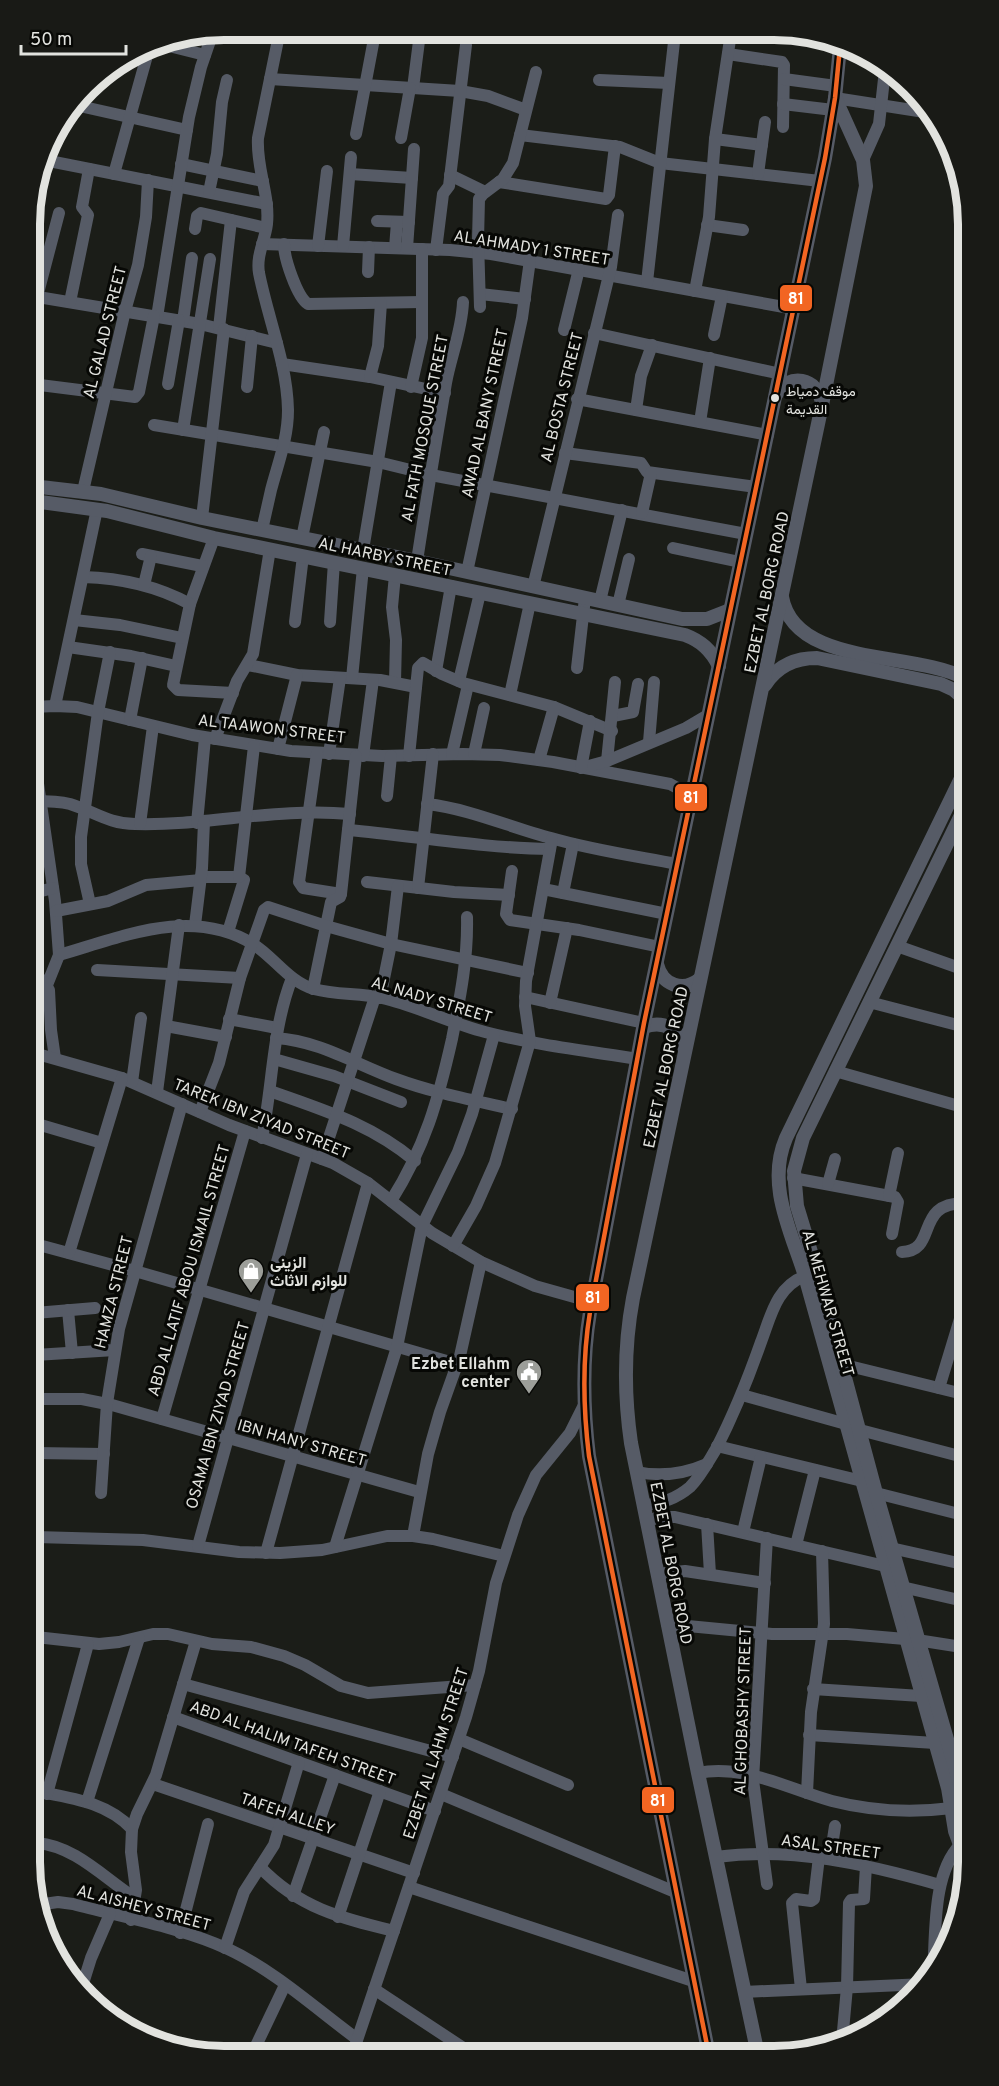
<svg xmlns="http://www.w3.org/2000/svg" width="999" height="2086" font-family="Overpass,Vazirmatn,sans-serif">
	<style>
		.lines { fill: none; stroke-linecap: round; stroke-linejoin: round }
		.minor { stroke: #565b66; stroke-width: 12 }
		.tertiary { stroke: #565b66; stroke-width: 14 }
		.bus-1-casing { stroke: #070805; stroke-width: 9 }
		.bus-1 { stroke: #f26522; stroke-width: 4.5 }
		.bus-dot { fill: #e2e3df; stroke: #070805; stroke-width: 2 }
		.labels { text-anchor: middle; stroke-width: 6; stroke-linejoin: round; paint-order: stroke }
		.bus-label { font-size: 14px; fill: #e2e3df; stroke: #070805; text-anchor: start }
		.street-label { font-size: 16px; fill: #e2e3df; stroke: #070805 }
		.poi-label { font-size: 16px; font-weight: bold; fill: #e2e3df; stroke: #070805; text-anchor: start }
		.rim { fill: none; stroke: #e2e3df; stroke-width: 8 }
		.line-badge { stroke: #070805; stroke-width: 2 }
		.badge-label { font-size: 16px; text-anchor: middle; font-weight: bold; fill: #fff }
	</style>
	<rect width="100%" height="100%" fill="#1b1d18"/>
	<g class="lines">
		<g class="minor">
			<polyline points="157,43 205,55"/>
			<polyline points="728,54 782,62 784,65 783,127"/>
			<polyline points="270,79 460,91 488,96 526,110"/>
			<polyline points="784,79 836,86"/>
			<polyline points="599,80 669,83"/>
			<polyline points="413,88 419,41"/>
			<polyline points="835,98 931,113"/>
			<polyline points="783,104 833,110"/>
			<polyline points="75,105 187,130"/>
			<polyline points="356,134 373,44"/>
			<polyline points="520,135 620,147 660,163 820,181"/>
			<polyline points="401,138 410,88"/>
			<polyline points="715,139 762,145"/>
			<polyline points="44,160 267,204"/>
			<polyline points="863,160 879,124 885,70"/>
			<polyline points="181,164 263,181"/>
			<polyline points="114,174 150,45"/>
			<polyline points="350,174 412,178"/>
			<polyline points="758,174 765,122"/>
			<polyline points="450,175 485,192"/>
			<polyline points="499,182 606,199 609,195 615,146"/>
			<polyline points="209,192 217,154 222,102 227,80"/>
			<polyline points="377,221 409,222"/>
			<polyline points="707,225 743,230"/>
			<polyline points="195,229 197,216 201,213 266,228"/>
			<polyline points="262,244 450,250 491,254 795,309"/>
			<path d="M284,244C284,258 297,297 308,304L422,302"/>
			<polyline points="318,246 327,171"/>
			<polyline points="343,246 351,157"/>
			<polyline points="395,248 397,222"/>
			<polyline points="407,248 414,149"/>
			<polyline points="436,250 443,194 449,186 466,45"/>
			<polyline points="368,272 369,247"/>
			<polyline points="647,282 675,33"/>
			<polyline points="695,291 709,217 715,139 731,33"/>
			<polyline points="480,294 525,299"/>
			<polyline points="32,296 200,324 277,343"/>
			<polyline points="37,297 59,213"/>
			<polyline points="70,302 88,215 82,207 89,169"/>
			<polyline points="480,307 478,240 479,199 483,194 503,179 513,163 536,72"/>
			<polyline points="157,317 189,117 201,67 213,32"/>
			<polyline points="183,321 192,258"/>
			<polyline points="219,328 231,220"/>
			<polyline points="564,330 579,269"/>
			<polyline points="594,333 781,374"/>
			<polyline points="714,335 722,296"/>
			<polyline points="282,364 370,377 445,393"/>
			<polyline points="370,377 378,346 381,303"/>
			<polyline points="32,384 135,397 139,392 154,316"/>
			<polyline points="168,384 179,320"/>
			<polyline points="247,387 252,336"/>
			<polyline points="411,387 422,338 422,249"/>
			<polyline points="577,399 768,435"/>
			<polyline points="636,410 641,376 652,345"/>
			<polyline points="700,422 710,358"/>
			<polyline points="154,425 378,462 431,475 746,534"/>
			<polyline points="183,430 210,259"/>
			<polyline points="565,453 641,463 647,472 756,487"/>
			<polyline points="83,491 125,311 138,265 146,217 148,180"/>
			<polyline points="642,513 651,473"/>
			<polyline points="202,518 224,329"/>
			<path d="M262,530C265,517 268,503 271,490C278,463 288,439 288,410C287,363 268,319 259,273C256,255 265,241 267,224C270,195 256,168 258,138L280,30"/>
			<polyline points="214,538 190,604 173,685 178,690 233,693"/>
			<polyline points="302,538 324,432"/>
			<polyline points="673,548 740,562"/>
			<polyline points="363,550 391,382"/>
			<polyline points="142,554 202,566"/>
			<path d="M417,561C426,502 436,442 446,383C451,356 462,330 463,302"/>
			<polyline points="467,572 522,318 530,260"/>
			<polyline points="395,575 392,607 396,640 395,682"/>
			<path d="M83,577C121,578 157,586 190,604"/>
			<polyline points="144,585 151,556"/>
			<polyline points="533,587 611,267 618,215"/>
			<polyline points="600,601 622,510"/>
			<polyline points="618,605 629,559"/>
			<polyline points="74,620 120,625 182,638"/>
			<polyline points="295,622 303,556"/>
			<polyline points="330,622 334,562"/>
			<polyline points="68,647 131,656 176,666"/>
			<polyline points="248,665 297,675 380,680 416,687"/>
			<polyline points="577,668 585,598"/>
			<polyline points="436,671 451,586"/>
			<polyline points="352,678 363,568"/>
			<polyline points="459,681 480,593"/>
			<polyline points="510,695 530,603"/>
			<polyline points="55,706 97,509"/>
			<polyline points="33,707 55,706 77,707 192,735 291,751 382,756 463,754 500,755 553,762 670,784 683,791 690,803"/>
			<polyline points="613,716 633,712 638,684"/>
			<polyline points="130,720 142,658"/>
			<polyline points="215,739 237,681 253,654 270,549"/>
			<polyline points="649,742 654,682"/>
			<polyline points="33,749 55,901 59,955 47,985"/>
			<polyline points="278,749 297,675"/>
			<polyline points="317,753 299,882 303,888 341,894"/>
			<polyline points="329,754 340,678"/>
			<polyline points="452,754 468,685"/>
			<polyline points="474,754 484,708"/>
			<polyline points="363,756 373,680"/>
			<polyline points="409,756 418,668 423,663 442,674 463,683 554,707 612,731"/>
			<polyline points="539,760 554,707"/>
			<polyline points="607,761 615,682"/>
			<polyline points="585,767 607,761 686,728 708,715"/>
			<polyline points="581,768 590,721"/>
			<polyline points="387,796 391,756"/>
			<path d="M33,801C46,801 58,801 70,804C93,811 109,824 135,824C207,826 278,807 350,814"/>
			<path d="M427,804C470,809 509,827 551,838C592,850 635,856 677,864"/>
			<polyline points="959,819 965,830"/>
			<polyline points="197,823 205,738"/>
			<polyline points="140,824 153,726"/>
			<path d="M348,830C415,836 482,848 550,849"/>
			<polyline points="512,871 506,914 510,920 579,930 660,947"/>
			<polyline points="201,877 239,877 244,880 228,932"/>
			<polyline points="239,877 254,746"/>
			<polyline points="367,882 454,892 509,895"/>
			<polyline points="418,888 433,754"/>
			<polyline points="543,889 667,914"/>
			<polyline points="34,893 53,888"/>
			<polyline points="563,893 573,844"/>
			<polyline points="90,904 81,864 81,837 98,712 110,652"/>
			<polyline points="56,911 108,901 146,885 201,880"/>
			<polyline points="195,925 202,868 204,822"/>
			<polyline points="897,946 965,970"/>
			<path d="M59,955C122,937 191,906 253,944C274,957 289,982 314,989C336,995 359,993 382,998C417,1006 450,1023 485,1032C535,1045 587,1051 638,1059"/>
			<polyline points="97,970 240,978"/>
			<polyline points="34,974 43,981 49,990 51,1030 55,1058"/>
			<polyline points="313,989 331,902 340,897 341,894 356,756"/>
			<polyline points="525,997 644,1023"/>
			<polyline points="380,998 391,944 398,886"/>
			<polyline points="869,1002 965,1027"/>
			<polyline points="550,1003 567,928"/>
			<polyline points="229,1019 277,1028"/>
			<polyline points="166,1026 226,1037"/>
			<path d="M276,1038C320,1041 355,1064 396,1079C434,1093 473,1100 512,1109"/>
			<polyline points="34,1053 122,1078 229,1125 333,1163 368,1183 432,1233 481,1262 535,1286 592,1302"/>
			<polyline points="274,1059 334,1076 401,1102"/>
			<polyline points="835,1071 966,1108"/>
			<polyline points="132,1082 141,1018"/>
			<path d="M270,1091C323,1110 371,1124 415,1161"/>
			<polyline points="157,1092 179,925"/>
			<polyline points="200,1112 219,1063 240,978 264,910 268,907 326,926 391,944 528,973"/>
			<polyline points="34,1123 102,1143"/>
			<path d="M262,1138C273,1084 272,1029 292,978"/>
			<polyline points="322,1159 375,997"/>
			<polyline points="793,1178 895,1197 898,1202 892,1234"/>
			<polyline points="828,1184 835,1159"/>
			<polyline points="889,1196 898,1153"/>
			<path d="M391,1201C425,1147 438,1101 452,1039C460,998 468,959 467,917"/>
			<polyline points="35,1244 135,1271 457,1364"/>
			<polyline points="453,1246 476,1206 495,1163 530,1041 525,1006 526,981 552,839"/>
			<path d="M902,1252C939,1251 913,1202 966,1203"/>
			<polyline points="69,1253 122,1078"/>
			<polyline points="68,1310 72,1353"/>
			<polyline points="35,1313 95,1308"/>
			<polyline points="35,1355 115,1350"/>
			<polyline points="841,1364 967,1395"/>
			<polyline points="939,1388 966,1299"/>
			<polyline points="742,1395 846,1424"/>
			<polyline points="35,1399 82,1399 112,1405 419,1492"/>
			<polyline points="162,1419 245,1131"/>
			<polyline points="860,1430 967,1458"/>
			<polyline points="717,1446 862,1481"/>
			<polyline points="35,1453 104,1454"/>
			<path d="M637,1472C661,1477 684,1474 707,1464"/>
			<polyline points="101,1493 107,1403 119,1329 182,1104"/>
			<polyline points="876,1493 967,1516"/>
			<path d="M644,1505C661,1504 677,1498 690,1487C701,1476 708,1462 716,1449C734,1414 748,1379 761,1342C771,1316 776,1287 805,1276"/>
			<polyline points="647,1521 660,1517 675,1517 885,1566"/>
			<polyline points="707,1524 710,1574"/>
			<polyline points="743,1532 761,1457"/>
			<polyline points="413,1536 428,1454 440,1412 460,1356 481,1262"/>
			<polyline points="36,1537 143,1540 239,1552 280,1553 322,1550 387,1536 413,1536 433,1539 504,1556"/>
			<polyline points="796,1545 815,1470"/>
			<polyline points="198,1546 307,1154"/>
			<polyline points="335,1547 397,1347 422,1226 458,1152 472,1114 494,1035"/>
			<polyline points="891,1548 967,1565"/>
			<polyline points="266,1553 368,1183"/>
			<polyline points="657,1574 685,1571 765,1583"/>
			<polyline points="902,1587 968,1602"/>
			<polyline points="667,1624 772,1634 847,1634 905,1639"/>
			<polyline points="36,1637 99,1644 119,1642 153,1634 168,1634 212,1644 251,1647 284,1656 305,1665 341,1686 368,1693 475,1685"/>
			<polyline points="917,1640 968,1648"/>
			<polyline points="183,1684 453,1757"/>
			<polyline points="813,1689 921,1696"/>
			<polyline points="173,1717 435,1811"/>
			<polyline points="809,1735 935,1743"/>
			<polyline points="459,1739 568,1785"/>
			<polyline points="954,1759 968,1735"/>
			<path d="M698,1773C745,1764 788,1789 832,1801C871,1811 912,1813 952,1808"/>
			<polyline points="153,1784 414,1873"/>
			<path d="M36,1791C71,1798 107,1802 132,1829"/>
			<polyline points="807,1793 811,1712 824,1624 822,1551"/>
			<polyline points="47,1794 88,1644"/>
			<polyline points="441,1794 675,1892"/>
			<polyline points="87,1802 139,1638"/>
			<path d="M37,1843C75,1846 104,1878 135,1898"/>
			<path d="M716,1857C792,1847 867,1864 940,1885"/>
			<polyline points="830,1859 835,1826"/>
			<path d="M260,1867C299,1908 341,1918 394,1931"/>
			<polyline points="767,1884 753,1780 767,1538"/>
			<polyline points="409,1887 693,1981"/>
			<polyline points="293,1896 335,1775"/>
			<path d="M37,1905L58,1902L73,1904C122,1917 183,1928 228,1949C275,1971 316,2009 357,2039"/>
			<polyline points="338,1917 380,1791"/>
			<polyline points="131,1920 136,1890 131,1852 132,1829 137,1814 156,1775 196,1641"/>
			<polyline points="180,1933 208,1824"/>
			<polyline points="225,1948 244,1892 274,1845 299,1762"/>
			<path d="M933,1972C936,1934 932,1874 960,1845"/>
			<polyline points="374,1989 468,2051"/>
			<polyline points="801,1989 792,1903 796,1899 811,1901 814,1899 819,1857"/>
			<polyline points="81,1990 91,1958 110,1914"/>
			<polyline points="744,1992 925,1984"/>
			<polyline points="842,2042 847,1987 849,1903 851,1900 864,1899 866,1866"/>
			<polyline points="253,2052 285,1985"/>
			<polyline points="353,2052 466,1717 479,1671 496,1583 518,1515 536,1475 570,1433 584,1405"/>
		</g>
		<g class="tertiary">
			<path d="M776,395C788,372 818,378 822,403"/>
			<polyline points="32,486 101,494 202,518 417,561 682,619 707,619 730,610"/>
			<path d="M33,501L107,511L214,538L685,635C701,641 711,650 719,666"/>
			<path d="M782,597C794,667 914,651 964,678"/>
			<path d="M765,685C777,666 795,658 817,658L941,684L954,690L964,699"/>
			<path d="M964,772L786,1138C766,1185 791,1231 805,1276L948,1788L955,1831L969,1869"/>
			<polyline points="965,807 803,1138 794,1171 797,1206 814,1262 876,1493 968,1812"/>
			<path d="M657,964C662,985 683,993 700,979"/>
			<path d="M644,1027C663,1020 682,1029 685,1050"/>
			<path d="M708,2050L589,1456C583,1407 582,1360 590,1312L644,1023L825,158L835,98L840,47"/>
			<path d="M757,2050L698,1773L631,1443C624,1395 624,1346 633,1298L822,405L866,186L863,160L835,98"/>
		</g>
		<g class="bus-1-casing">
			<path id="bus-1" d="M708,2050L589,1456C583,1407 582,1360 590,1312L644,1023L825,158L835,98L840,47"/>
		</g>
		<use href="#bus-1" class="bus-1"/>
	</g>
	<defs>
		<g id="shop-pin" transform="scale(1.35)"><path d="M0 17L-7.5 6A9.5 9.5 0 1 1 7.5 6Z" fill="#9c9e99" stroke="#070805"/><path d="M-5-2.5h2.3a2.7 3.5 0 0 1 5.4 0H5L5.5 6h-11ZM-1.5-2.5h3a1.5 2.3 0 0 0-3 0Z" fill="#fff"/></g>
		<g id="civic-pin" transform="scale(1.35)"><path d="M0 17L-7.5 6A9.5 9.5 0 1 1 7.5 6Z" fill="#9c9e99" stroke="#070805"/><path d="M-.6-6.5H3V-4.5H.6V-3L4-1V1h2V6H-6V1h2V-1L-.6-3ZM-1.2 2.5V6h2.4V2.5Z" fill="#fff"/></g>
	</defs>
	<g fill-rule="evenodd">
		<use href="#shop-pin" x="251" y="1271"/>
		<use href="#civic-pin" x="529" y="1372"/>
	</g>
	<circle class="bus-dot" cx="775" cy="398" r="5"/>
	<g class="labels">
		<g class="bus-label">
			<text x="786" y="396">موقف دمياط<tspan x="786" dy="18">القديمة</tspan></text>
		</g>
		<g class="street-label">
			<text transform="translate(532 247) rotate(9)" y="6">AL AHMADY 1 STREET</text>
			<text transform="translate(104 332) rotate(-76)" y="6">AL GALAD STREET</text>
			<text transform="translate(561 397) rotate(-76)" y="6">AL BOSTA STREET</text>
			<text transform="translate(484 413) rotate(-78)" y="6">AWAD AL BANY STREET</text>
			<text transform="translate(424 428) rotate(-79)" y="6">AL FATH MOSQUE STREET</text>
			<text transform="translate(385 556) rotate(12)" y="6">AL HARBY STREET</text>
			<text transform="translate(766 592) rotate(-78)" y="6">EZBET AL BORG ROAD</text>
			<text transform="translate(272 728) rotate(7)" y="6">AL TAAWON STREET</text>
			<text transform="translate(432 999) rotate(17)" y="6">AL NADY STREET</text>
			<text transform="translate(665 1067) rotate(-78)" y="6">EZBET AL BORG ROAD</text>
			<text transform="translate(262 1118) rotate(22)" y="6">TAREK IBN ZIYAD STREET</text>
			<text transform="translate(188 1270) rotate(-74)" y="6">ABD AL LATIF ABOU ISMAIL STREET</text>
			<text transform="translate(113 1292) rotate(-76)" y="6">HAMZA STREET</text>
			<text transform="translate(829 1303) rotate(74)" y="6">AL MEHWAR STREET</text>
			<text transform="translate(217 1415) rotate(-74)" y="6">OSAMA IBN ZIYAD STREET</text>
			<text transform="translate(302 1442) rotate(16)" y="6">IBN HANY STREET</text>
			<text transform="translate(672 1563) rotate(79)" y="6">EZBET AL BORG ROAD</text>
			<text transform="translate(742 1711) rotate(-88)" y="6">AL GHOBASHY STREET</text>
			<text transform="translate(293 1742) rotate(20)" y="6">ABD AL HALIM TAFEH STREET</text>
			<text transform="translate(435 1753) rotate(-72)" y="6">EZBET AL LAHM STREET</text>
			<text transform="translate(288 1813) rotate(19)" y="6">TAFEH ALLEY</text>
			<text transform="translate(831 1846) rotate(8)" y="6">ASAL STREET</text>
			<text transform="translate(144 1907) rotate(15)" y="6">AL AISHEY STREET</text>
		</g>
		<g class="poi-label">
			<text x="270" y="1268">الزينى<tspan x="270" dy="18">للوازم الاثاث</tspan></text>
			<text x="510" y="1369" text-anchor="end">Ezbet Ellahm<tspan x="510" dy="18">center</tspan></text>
		</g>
	</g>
	<path d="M0 0H999V2086H0ZM224 40H774A184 184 0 0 1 958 224V1862A184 184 0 0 1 774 2046H224A184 184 0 0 1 40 1862V224A184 184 0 0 1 224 40Z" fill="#191a16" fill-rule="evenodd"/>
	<path class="rim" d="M224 40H774A184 184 0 0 1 958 224V1862A184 184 0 0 1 774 2046H224A184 184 0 0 1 40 1862V224A184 184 0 0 1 224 40Z"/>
	<g class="line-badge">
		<rect x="779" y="284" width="34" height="28" rx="6" fill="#f26522"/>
		<rect x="674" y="783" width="34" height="29" rx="6" fill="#f26522"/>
		<rect x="575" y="1283" width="35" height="29" rx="6" fill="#f26522"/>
		<rect x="641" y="1786" width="34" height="28" rx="6" fill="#f26522"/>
	</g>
	<g class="badge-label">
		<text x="796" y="304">81</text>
		<text x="691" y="803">81</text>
		<text x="593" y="1303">81</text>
		<text x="658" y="1806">81</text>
	</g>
	<path d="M21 45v9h105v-9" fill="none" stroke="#e2e3df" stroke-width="3"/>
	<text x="30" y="45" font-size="18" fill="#e2e3df" stroke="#070805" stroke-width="4.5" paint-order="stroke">50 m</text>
</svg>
